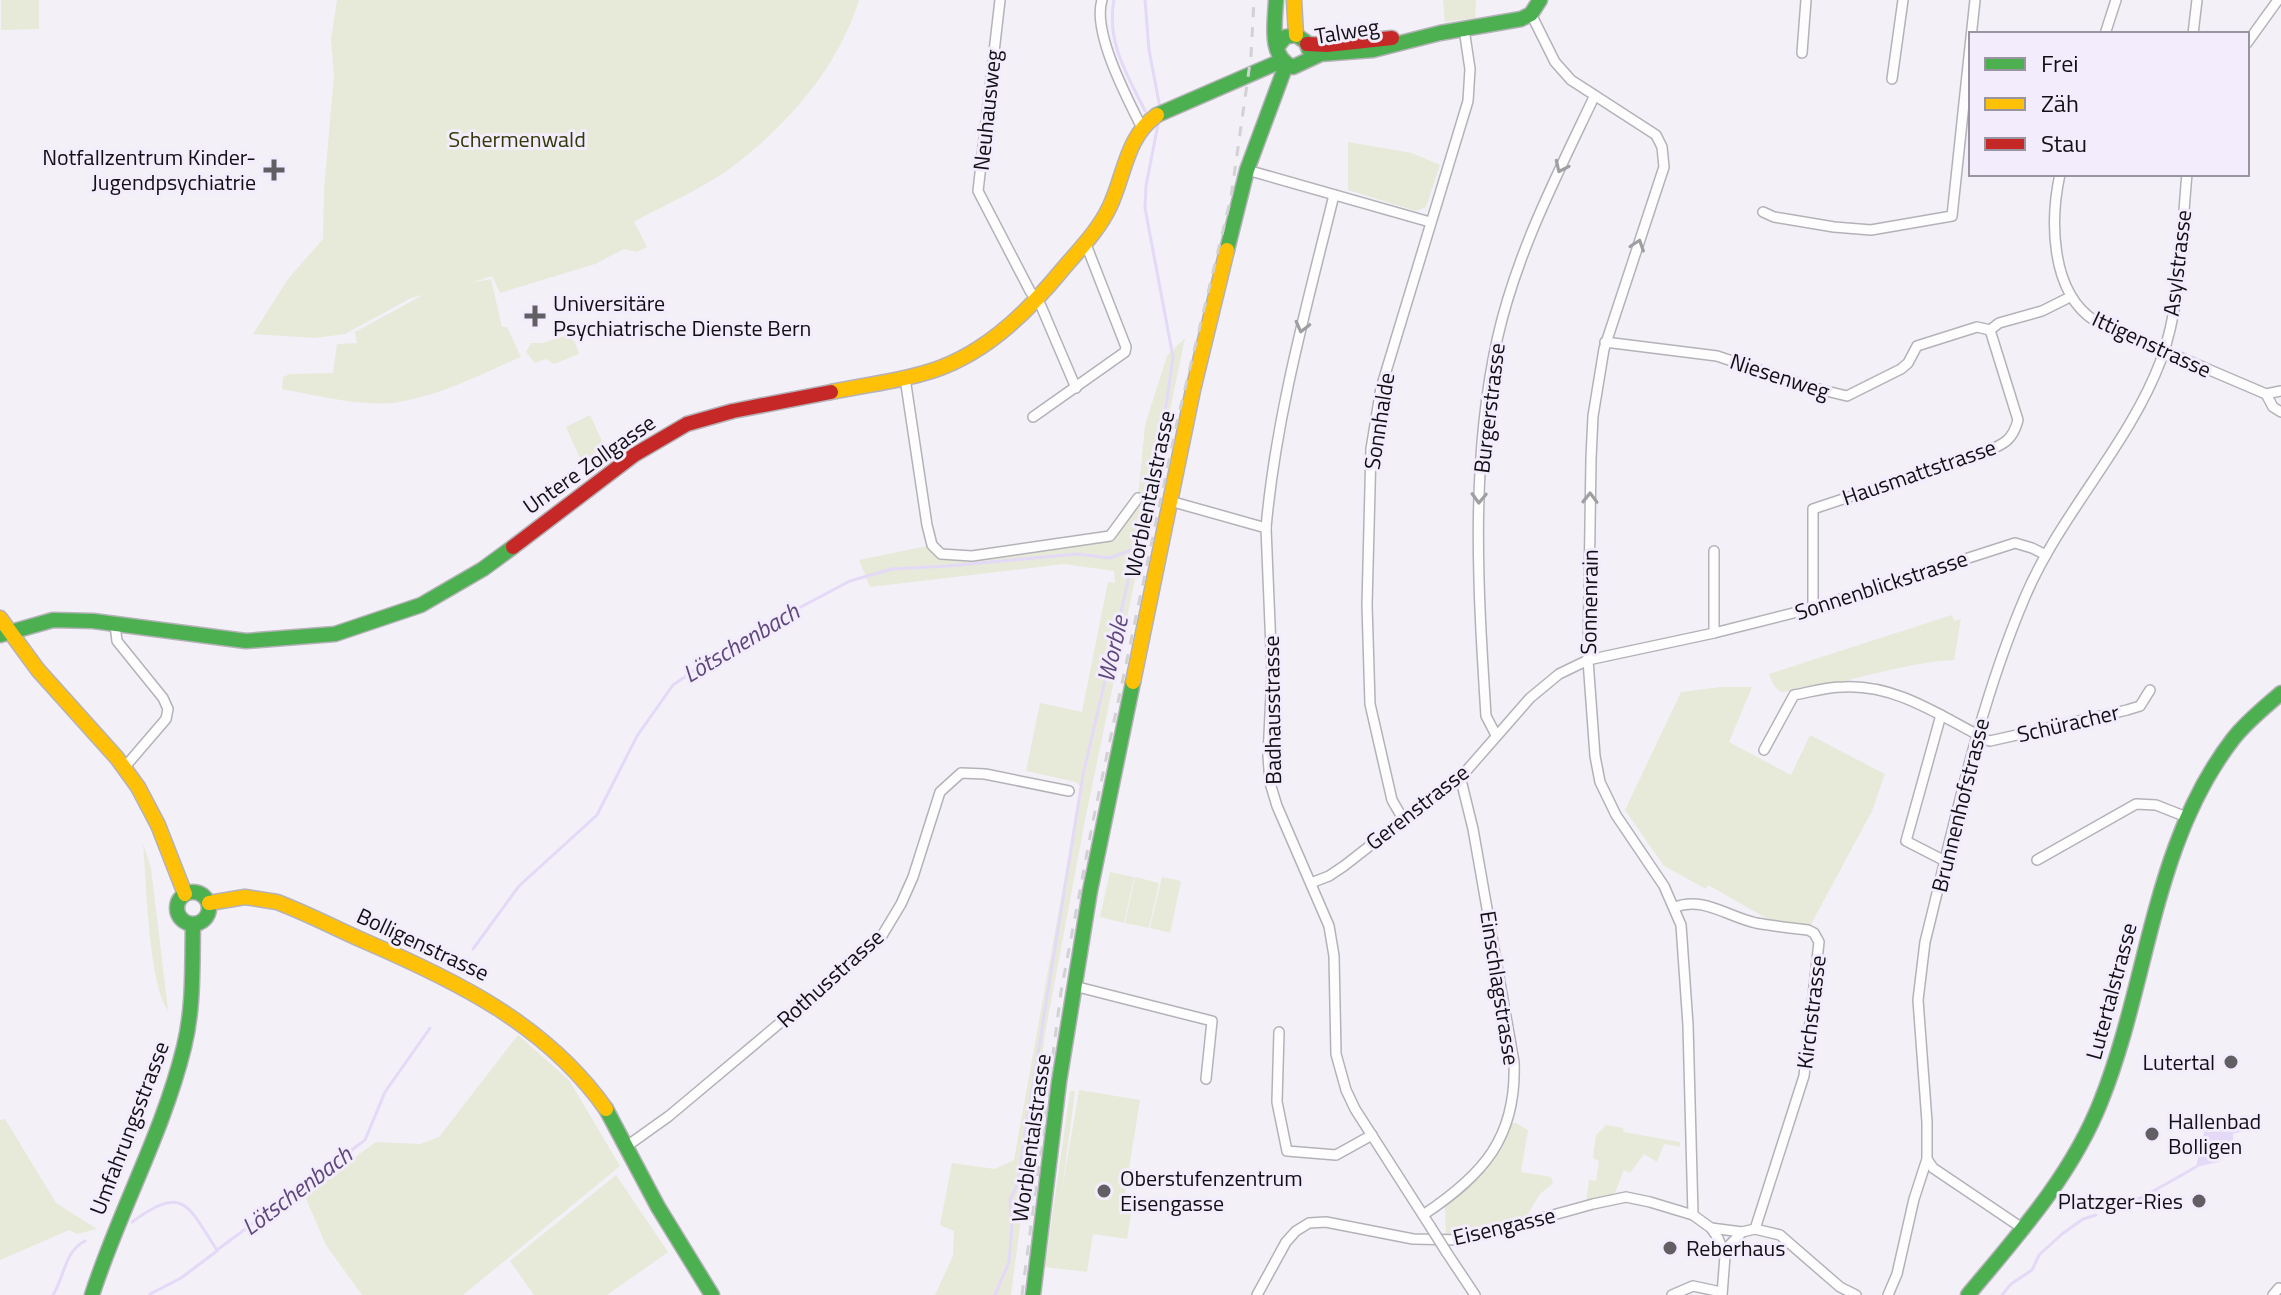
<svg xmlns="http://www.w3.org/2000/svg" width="2281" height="1295" font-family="'Titillium Web',sans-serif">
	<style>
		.green { fill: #e7ead8 }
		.water { fill: #e4d9f7 }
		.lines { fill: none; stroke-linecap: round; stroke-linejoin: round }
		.stream { stroke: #e4d9f7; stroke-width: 3 }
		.street-casing { stroke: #b4b2b8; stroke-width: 12 }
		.fast-casing { stroke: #b4b2b8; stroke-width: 17 }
		.slow-casing { stroke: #b4b2b8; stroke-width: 17 }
		.jam-casing { stroke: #b4b2b8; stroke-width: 17 }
		.street { stroke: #fdfdfe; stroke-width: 9 }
		.fast { stroke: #4caf50; stroke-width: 14 }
		.slow { stroke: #ffc107; stroke-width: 14 }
		.jam { stroke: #c62828; stroke-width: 14 }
		.rail { stroke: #d2d1d3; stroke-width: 3; stroke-dasharray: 10 10; stroke-linecap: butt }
		.street-bridge-casing { stroke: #b4b2b8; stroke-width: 12; stroke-linecap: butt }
		.street-bridge { stroke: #fdfdfe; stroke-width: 9 }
		.oneway { stroke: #9f9ea1 }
		.poi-dot { fill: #615e64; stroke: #f2ecfc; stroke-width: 3 }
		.labels { text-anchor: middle; stroke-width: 6; stroke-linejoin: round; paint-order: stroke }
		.street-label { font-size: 22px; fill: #121015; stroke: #f2ecfc }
		.park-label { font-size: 22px; fill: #333907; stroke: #f2ecfc }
		.poi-label { font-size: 22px; fill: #121015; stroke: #f2ecfc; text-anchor: start }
		.water-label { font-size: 24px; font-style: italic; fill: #5e477b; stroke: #f2ecfc }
	</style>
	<rect width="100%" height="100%" fill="#f3f0f8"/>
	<g class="green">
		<polygon points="1,0 39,0 39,29 1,30"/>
		<path d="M337,0H859C838,67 790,122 736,164C708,186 666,204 634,222L647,247L636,252L624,249L595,264L500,293L492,276L471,283L491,279L502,327H507L521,357C481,374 442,395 399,402C366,408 315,395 282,389L283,377L290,374L333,373L337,344L357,343L355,332L423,295L411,298L345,334L314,338L253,334L288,279L323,239L324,190L334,75L331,40Z"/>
		<polygon points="1443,0 1476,0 1475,18 1445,22"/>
		<polygon points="1348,142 1412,153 1440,165 1426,207 1416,211 1348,190"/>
		<polygon points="567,335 575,342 579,354 554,364 546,359 535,363 526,352 531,343 543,343"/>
		<polygon points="1185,338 1085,820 1045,1034 1011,1295 935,1295 953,1256 954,1231 940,1225 952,1163 995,1169 1014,1160 1081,787 1076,782 1026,771 1040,703 1082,712 1108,582 1115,583 1114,571 1064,564 870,587 859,560 932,545 941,554 972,556 1110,536 1138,498 1145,425 1167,356"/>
		<polygon points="590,415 612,462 587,474 566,427"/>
		<path d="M1952,615L1954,621L1961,619L1954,660C1895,663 1840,687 1781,692L1774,686L1769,674Z"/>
		<polygon points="1721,687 1752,687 1729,742 1791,775 1810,735 1885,774 1872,811 1810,926 1768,919 1708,885 1706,889 1664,866 1625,810 1681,692"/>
		<path d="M143,844L151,868L168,1010C149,987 146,877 143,844Z"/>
		<polygon points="1110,872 1134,877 1124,923 1100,917"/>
		<polygon points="1135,877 1159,883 1149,928 1125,923"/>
		<polygon points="1162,877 1181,881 1170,933 1150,928"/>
		<polygon points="518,1035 569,1080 620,1166 463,1295 362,1295 326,1245 304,1194 376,1142 420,1144 439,1137"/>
		<polygon points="1079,1090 1140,1100 1122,1212 1131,1214 1127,1239 1093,1234 1087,1272 1045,1267 1070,1091 1075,1091 1062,1191"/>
		<polygon points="5,1119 56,1203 97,1229 77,1234 69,1230 0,1260 0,1120"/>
		<path d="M1512,1123H1516L1528,1130L1521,1172L1551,1177L1553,1183L1540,1194L1523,1222L1456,1238L1446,1234L1445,1206C1475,1185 1500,1158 1512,1123Z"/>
		<polygon points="1606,1125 1623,1128 1624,1132 1680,1142 1680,1147 1664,1144 1657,1162 1644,1154 1630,1173 1624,1170 1614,1195 1586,1202 1589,1180 1596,1181 1599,1161 1593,1158 1596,1135"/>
		<polygon points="616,1175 668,1252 607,1295 534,1295 510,1261"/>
	</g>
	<polygon class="water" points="2211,1124 2233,1132 2233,1141 2219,1162 2196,1167 2204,1132"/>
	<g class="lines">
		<g class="stream">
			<path d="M1114,0C1106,42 1127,74 1145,111"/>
			<polyline points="1145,0 1149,50 1160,108"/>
			<polyline points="473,949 519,886 597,815 637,736 673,685 742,638 850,581 892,569 947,566 1077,554 1110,558 1134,549"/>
			<polyline points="2233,1132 2255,1127"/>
			<polyline points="2105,1205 2141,1198 2196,1167"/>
			<path d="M132,1222C185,1183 188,1207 217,1250L365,1140L385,1092L430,1028"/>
			<polyline points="150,1294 181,1278 217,1251"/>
			<path d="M53,1295C65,1276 64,1252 85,1241"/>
			<polyline points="995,1295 1009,1262 1012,1227 1010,1200 1019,1181 1024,1140 1083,775 1141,526 1167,400 1173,357 1145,208 1146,186 1159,119"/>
			<polyline points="2002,1295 2011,1284 2032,1270 2039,1255 2062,1234 2083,1219 2096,1215"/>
		</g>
		<g class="street-casing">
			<g id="street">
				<polyline points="1000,0 978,191 1030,291 1041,306 1076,388"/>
				<path d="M1102,0C1092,32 1127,98 1142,128"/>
				<polyline points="1531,14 1555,62 1571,80 1656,135 1662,147 1664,167 1604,349 1593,416 1591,458 1588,660 1595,756 1600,782 1616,815 1664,886 1681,925 1688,1025 1693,1215"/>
				<polyline points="2105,34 2116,0"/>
				<polyline points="2193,34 2197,0"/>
				<polyline points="2247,43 2278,0"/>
				<polyline points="1802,53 1806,0"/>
				<polyline points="1892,79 1903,0"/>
				<polyline points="1247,170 1430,222"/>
				<path d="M2060,174C2050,220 2050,292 2095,321L2266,394L2281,391"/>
				<polyline points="1763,212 1774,217 1834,227 1871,230 1952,216 1975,0"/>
				<polyline points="1605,342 1717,356 1810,387 1847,396 1901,369 1908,363 1917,346 1977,327 1990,330 1999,323 2042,311 2070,297"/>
				<polyline points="905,378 927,525 932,545 941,554 972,556 1110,536 1138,498"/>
				<polyline points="2266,394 2273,407 2281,412"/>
				<polyline points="1033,417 1125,352 1126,347 1085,242"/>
				<polyline points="1170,501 1266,528 1272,673 1268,756 1270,783 1277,806 1329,926 1334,956 1336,1054 1346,1090 1355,1109 1430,1226"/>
				<path d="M1266,528C1276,415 1307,305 1334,195"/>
				<path d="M1813,608V509L1987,451C2005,444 2013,439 2018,420L1990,330"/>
				<polyline points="115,625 117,641 163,698 168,709 166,719 124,768"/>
				<polyline points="1714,633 1714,551"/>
				<polyline points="1941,715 1906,841 1945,861"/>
				<path d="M1496,735L1486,716C1478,590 1470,464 1497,340C1516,254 1557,175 1594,97"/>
				<polyline points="1978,737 1990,741 2127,710 2140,706 2150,690"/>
				<path d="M1764,750L1794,695C1810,692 1827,687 1843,687C1893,684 1936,713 1978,735"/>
				<polyline points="1403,819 1392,800 1370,704 1367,605 1371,449 1381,388 1468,101 1470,69 1464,29"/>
				<polyline points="2037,860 2136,804 2156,805 2189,818"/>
				<polyline points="1311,883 1329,876 1344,866 1467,770 1530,698 1559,674 1588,660 1714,633 1813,608 2015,543 2032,548 2046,555"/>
				<path d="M1675,907C1703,896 1728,917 1756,923C1773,926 1790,928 1808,930L1814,933L1819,942L1804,1076L1755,1229"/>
				<polyline points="1074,986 1212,1021 1206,1079"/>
				<polyline points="1279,1032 1277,1102 1287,1151 1336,1155 1372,1135"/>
				<polyline points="627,1146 669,1116 880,939 901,904 913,877 940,792 961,773 985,774 1069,791"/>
				<polyline points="1927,1159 1933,1168 2025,1230"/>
				<path d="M1423,1215C1483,1175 1517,1138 1514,1062L1473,829L1460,776"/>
				<polyline points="1711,1228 1742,1232 1755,1229 1780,1235 1840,1287 1856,1295"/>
				<polyline points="1724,1251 1742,1232"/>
				<polyline points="1447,1253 1475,1295"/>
				<polyline points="1257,1295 1286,1242 1296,1231 1309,1223 1326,1222 1413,1239 1462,1240 1593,1204 1626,1197 1650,1202 1693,1215 1711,1228 1718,1238 1725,1256 1722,1295"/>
				<polyline points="1672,1295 1693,1286 1721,1292"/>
				<path d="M1888,1295L1897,1274L1914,1199L1927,1159V1122L1918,1000L1925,942C1954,826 1978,707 2025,597C2060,514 2129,445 2161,360C2182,303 2181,235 2187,174"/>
				<polyline points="2273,1295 2279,1288"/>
			</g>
		</g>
		<g class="fast-casing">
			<g id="fast">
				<path d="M1276,0C1275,23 1268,57 1293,67L1321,54L1373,50L1440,33L1521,19L1531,14L1540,0"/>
				<polyline points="1278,46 1285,37 1296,35 1306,42 1309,50"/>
				<polyline points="1157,115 1281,61"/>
				<polyline points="1227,250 1247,170 1286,65"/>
				<polyline points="0,635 53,620 93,621 246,641 335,634 421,605 483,569 513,547"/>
				<circle cx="193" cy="908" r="16"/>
				<polyline points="606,1109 658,1207 712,1295"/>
				<path d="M92,1295C119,1211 163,1133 184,1047C194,1007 192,965 193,924"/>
				<polyline points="1033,1295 1059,1082 1090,891 1133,682"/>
				<path d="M1968,1295C2018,1235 2072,1175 2101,1101C2149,981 2152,844 2233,739C2246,722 2265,707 2281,693"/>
			</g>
		</g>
		<g class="slow-casing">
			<g id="slow">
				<polyline points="1294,0 1296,35"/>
				<path d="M831,392C861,386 892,382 921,374C980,359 1025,315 1062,270C1079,250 1099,230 1110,206C1125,174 1126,137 1157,115"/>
				<polyline points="0,618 38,670 117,758 138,787 158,825 185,894"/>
				<polyline points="1133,682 1193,390 1227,250"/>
				<path d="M209,903L245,897L277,902C306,913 333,927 362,940C455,980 546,1024 606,1109"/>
			</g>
		</g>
		<g class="jam-casing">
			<g id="jam">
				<polyline points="1307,44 1327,45 1392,38"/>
				<polyline points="513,547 634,455 687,424 733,411 831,392"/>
			</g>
		</g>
		<use href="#street" class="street"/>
		<use href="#fast" class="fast"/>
		<use href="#slow" class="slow"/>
		<use href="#jam" class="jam"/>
		<polyline class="rail" points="1022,1295 1061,992 1093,821 1177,422 1231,197 1251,56 1254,0"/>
		<g class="street-bridge-casing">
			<polyline id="street-bridge" points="1430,1226 1447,1253"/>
		</g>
		<use href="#street-bridge" class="street-bridge"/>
	</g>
	<defs><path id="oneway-chevron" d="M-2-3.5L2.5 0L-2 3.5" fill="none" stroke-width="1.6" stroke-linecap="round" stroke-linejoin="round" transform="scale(2)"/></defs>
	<g class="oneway">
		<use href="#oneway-chevron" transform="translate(1561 167) rotate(115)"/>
		<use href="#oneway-chevron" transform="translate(1638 245) rotate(-71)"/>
		<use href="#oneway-chevron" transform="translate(1302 327) rotate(104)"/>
		<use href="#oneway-chevron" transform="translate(1479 498) rotate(92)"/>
		<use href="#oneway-chevron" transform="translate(1590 498) rotate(-89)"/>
	</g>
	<g class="poi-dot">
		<path d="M270 158h8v8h8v8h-8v8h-8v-8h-8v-8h8z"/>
		<path d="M531 304h8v8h8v8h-8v8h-8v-8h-8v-8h8z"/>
		<circle cx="2231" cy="1062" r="8"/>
		<circle cx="2152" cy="1134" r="8"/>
		<circle cx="1104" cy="1191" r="8"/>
		<circle cx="2199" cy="1201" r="8"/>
		<circle cx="1670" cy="1248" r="8"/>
	</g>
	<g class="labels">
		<g class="street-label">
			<text transform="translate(1347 31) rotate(-9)" y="8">Talweg</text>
			<text transform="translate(987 110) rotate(-84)" y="8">Neuhausweg</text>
			<text transform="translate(2177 263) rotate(-83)" y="8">Asylstrasse</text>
			<text transform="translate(2152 344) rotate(25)" y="8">Ittigenstrasse</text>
			<text transform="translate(1780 376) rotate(18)" y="8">Niesenweg</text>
			<text transform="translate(1489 408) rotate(-83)" y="8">Burgerstrasse</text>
			<text transform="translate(1379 421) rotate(-81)" y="8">Sonnhalde</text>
			<text transform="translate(589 464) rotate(-35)" y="8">Untere Zollgasse</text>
			<text transform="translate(1919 472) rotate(-19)" y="8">Hausmattstrasse</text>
			<text transform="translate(1149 494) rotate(-78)" y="8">Worblentalstrasse</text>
			<text transform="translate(1881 585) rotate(-18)" y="8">Sonnenblickstrasse</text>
			<text transform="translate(1589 602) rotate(-89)" y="8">Sonnenrain</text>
			<text transform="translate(1272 710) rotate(-91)" y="8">Badhausstrasse</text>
			<text transform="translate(2068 723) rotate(-13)" y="8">Schüracher</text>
			<text transform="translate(1960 805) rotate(-76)" y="8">Brunnenhofstrasse</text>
			<text transform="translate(1417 807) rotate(-38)" y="8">Gerenstrasse</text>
			<text transform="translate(423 944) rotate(25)" y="8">Bolligenstrasse</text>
			<text transform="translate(830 978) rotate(-42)" y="8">Rothusstrasse</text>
			<text transform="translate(1500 988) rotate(81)" y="8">Einschlagstrasse</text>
			<text transform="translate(2111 991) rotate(-75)" y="8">Lutertalstrasse</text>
			<text transform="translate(1811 1012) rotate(-83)" y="8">Kirchstrasse</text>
			<text transform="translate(129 1128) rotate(-69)" y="8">Umfahrungsstrasse</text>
			<text transform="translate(1031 1138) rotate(-82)" y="8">Worblentalstrasse</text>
			<text transform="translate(1504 1226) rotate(-13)" y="8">Eisengasse</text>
		</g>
		<g class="park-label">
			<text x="517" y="147">Schermenwald</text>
		</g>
		<g class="poi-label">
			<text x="256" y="165" text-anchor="end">Notfallzentrum Kinder-<tspan x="256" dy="25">Jugendpsychiatrie</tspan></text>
			<text x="553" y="311">Universitäre<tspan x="553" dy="25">Psychiatrische Dienste Bern</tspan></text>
			<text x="2215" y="1070" text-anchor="end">Lutertal</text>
			<text x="2168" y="1129">Hallenbad<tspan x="2168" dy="25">Bolligen</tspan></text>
			<text x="1120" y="1186">Oberstufenzentrum<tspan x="1120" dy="25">Eisengasse</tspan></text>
			<text x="2183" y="1209" text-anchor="end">Platzger-Ries</text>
			<text x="1686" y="1256">Reberhaus</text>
		</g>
		<g class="water-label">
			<text transform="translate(741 643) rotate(-31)" y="8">Lötschenbach</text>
			<text transform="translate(1113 649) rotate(-77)" y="8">Worble</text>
			<text transform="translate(297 1191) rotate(-37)" y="8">Lötschenbach</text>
		</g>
	</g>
	<rect x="1969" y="32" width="280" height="144" fill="#f2ecfc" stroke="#9894a0" stroke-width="2"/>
	<rect x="1985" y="58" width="40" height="12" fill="#4caf50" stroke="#9894a0" stroke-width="2"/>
	<text x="2041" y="72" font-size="24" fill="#121015">Frei</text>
	<rect x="1985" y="98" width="40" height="12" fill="#ffc107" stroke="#9894a0" stroke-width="2"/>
	<text x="2041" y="112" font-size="24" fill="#121015">Zäh</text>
	<rect x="1985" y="138" width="40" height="12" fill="#c62828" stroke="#9894a0" stroke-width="2"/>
	<text x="2041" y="152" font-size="24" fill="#121015">Stau</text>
</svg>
